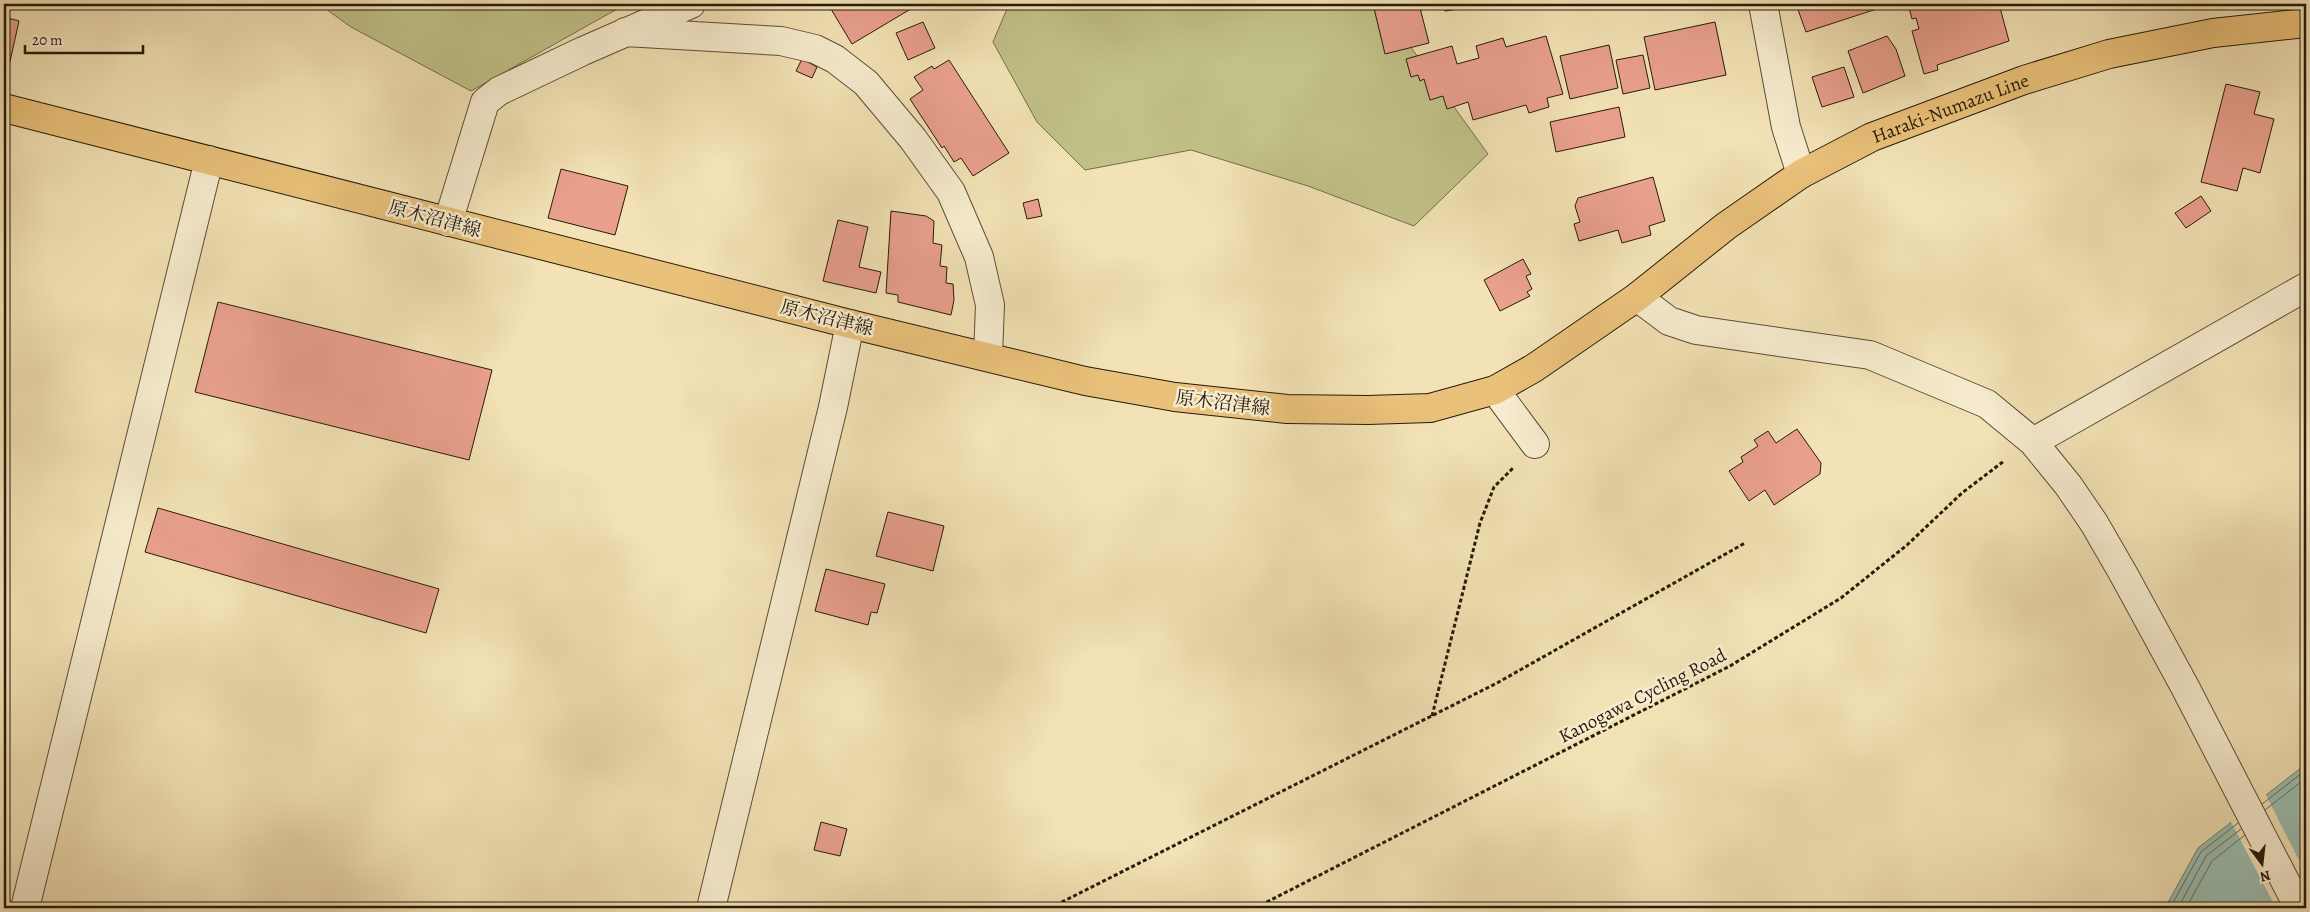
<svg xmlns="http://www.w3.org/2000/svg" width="2310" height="912" viewBox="0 0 2310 912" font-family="Alegreya,'Noto Serif JP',serif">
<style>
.green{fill:#c1c188;stroke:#746e4a}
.water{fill:#9bbdb1;stroke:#6d7c6f}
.pier{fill:#f2e2b5}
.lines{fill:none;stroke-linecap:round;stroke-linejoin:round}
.shore{stroke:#616c5e;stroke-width:1}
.building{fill:#e9a08d;stroke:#271b0b}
.minor-casing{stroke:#5a4d36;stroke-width:30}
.major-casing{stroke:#271b0b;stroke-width:30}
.path{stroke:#271b0b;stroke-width:3;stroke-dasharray:4 2.5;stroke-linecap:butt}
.minor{stroke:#f7eccf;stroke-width:28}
.major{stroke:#e9c17a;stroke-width:28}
.labels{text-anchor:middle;stroke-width:5;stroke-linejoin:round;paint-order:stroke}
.street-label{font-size:19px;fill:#271b0b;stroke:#f7eccf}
</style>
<rect width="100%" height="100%" fill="#f2e2b5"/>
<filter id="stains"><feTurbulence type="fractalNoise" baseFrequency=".004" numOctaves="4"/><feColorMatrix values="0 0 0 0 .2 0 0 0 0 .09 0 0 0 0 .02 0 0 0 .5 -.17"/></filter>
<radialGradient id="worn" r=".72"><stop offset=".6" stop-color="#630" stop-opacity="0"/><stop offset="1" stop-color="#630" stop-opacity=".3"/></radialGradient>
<path class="green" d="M319,4H626L471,91L351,27Z
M1009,4H1405L1397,28L1488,154L1414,226L1308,186L1191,150L1085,170L1037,122L993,42Z"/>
<path class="water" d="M2306,764V908H2165L2198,848Z"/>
<path class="pier" d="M2265,793L2306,874V908H2276L2230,820Z"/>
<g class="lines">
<path class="shore" d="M2262,804L2306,770
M2265,810L2306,778
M2170,908L2201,852L2238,823
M2178,908L2206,856L2241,829
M2186,908L2212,861L2245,835"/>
</g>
<path class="building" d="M828,4H919L852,44Z
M1373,4H1419L1429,43L1385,54Z
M1444,4H1494L1445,11Z
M1796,4H1892L1806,32Z
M1908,4H1999L2009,41L1937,65L1938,70L1924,74L1912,31L1919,29L1916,18L1912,19Z
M4,17L19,21L7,75L4,74Z
M923,22L935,48L908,60L896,33Z
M1715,22L1726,75L1655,90L1644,37Z
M1546,36L1563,94L1547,98L1549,107L1529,113L1526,105L1473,120L1468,102L1447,109L1443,96L1430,100L1424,79L1420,81L1418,75L1411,77L1406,59L1452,46L1457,64L1479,58L1476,46L1503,38L1506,47Z
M1887,36L1896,49L1905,76L1863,93L1848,51Z
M1609,45L1618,88L1570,99L1560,56Z
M1643,55L1650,88L1623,94L1616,60Z
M802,59L817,67L812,78L796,71Z
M949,60L1009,153L973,176L961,158L954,162L944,146L942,148L910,99L923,90L914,77L932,66L934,69Z
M1844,67L1854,97L1822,107L1812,77Z
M2226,84L2260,92L2254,114L2274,119L2260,173L2243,168L2237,191L2201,182Z
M1619,107L1625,137L1556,152L1550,122Z
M561,169L628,186L615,235L548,218Z
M1653,177L1665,221L1649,226L1651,235L1622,243L1618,230L1579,241L1574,224L1580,222L1575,206L1578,198Z
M2201,196L2211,211L2186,228L2175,213Z
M1038,199L1042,216L1027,219L1023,203Z
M891,211L926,216L934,221L933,243L942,245L940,266L947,267L946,283L953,284L954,300L951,315L898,302V295L886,293Z
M838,220L868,227L859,267L881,272L876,293L823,281Z
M1523,259L1531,274L1526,276L1532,289L1527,292L1530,296L1500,311L1484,280Z
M218,302L492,370L469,460L195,392Z
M1797,429L1821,463L1820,474L1774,505L1765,490L1749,501L1729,471L1743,462L1741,457L1758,446L1754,440L1768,431L1776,443Z
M158,508L439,589L426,633L145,552Z
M888,512L944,526L933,571L876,556Z
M826,569L885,584L877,613L871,612L868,625L815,611Z
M821,822L847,829L840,856L814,850Z"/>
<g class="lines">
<g class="minor-casing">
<path id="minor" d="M1763,4L1786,127L1801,174
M625,32L781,41L815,49L835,59L866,83L913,139L951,192L979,257L990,305L988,355
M448,222L485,102L499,91L583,51L691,4
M1637,297L1669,321L1696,330L1870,355L1987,404L2033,442L2068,485L2094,523L2124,575L2185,687L2299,908
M1495,390L1535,444
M2033,442L2306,287
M25,908L209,160
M711,908L833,407L850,324"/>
</g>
<g class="major-casing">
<g id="major">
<path id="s1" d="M4,108L850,324L1085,381L1175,397L1287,409L1368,410L1430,408L1495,390L1534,368L1637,297L1726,226L1801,174L1872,137L2024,80L2109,54L2213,33L2306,23"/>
</g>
</g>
<path class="path" d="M1432,716L1480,523L1494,487L1513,468
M1050,908L1497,683L1745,543
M1255,908L1730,666L1841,598L1907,545L1962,493L2004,461"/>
<use href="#minor" class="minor"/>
<use href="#major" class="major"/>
</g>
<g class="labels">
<g class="street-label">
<text dy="7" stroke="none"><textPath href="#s1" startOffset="2068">Haraki-Numazu Line</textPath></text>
<text transform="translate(435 218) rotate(15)" y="7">原木沼津線</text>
<text transform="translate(827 317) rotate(14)" y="7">原木沼津線</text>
<text transform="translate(1223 402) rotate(7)" y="7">原木沼津線</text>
<text transform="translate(1642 695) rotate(-27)" y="7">Kanogawa Cycling Road</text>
</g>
</g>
<rect width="2310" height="912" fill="none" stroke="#f2e2b5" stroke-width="20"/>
<rect x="5" y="5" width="2300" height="902" fill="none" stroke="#271b0b" stroke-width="2.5"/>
<rect x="10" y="10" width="2290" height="892" fill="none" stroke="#271b0b"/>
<g transform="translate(2262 864) rotate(165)" stroke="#f7eccf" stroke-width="4" paint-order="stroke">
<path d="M0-4L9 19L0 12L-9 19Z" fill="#271b0b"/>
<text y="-8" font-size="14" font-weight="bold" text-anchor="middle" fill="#271b0b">N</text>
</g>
<path d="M25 45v8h118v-8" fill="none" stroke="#271b0b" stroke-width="2.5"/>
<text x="32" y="45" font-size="15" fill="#271b0b" stroke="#f7eccf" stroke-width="4" paint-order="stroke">20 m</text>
<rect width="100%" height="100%" filter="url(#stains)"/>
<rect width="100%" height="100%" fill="url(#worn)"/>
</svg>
